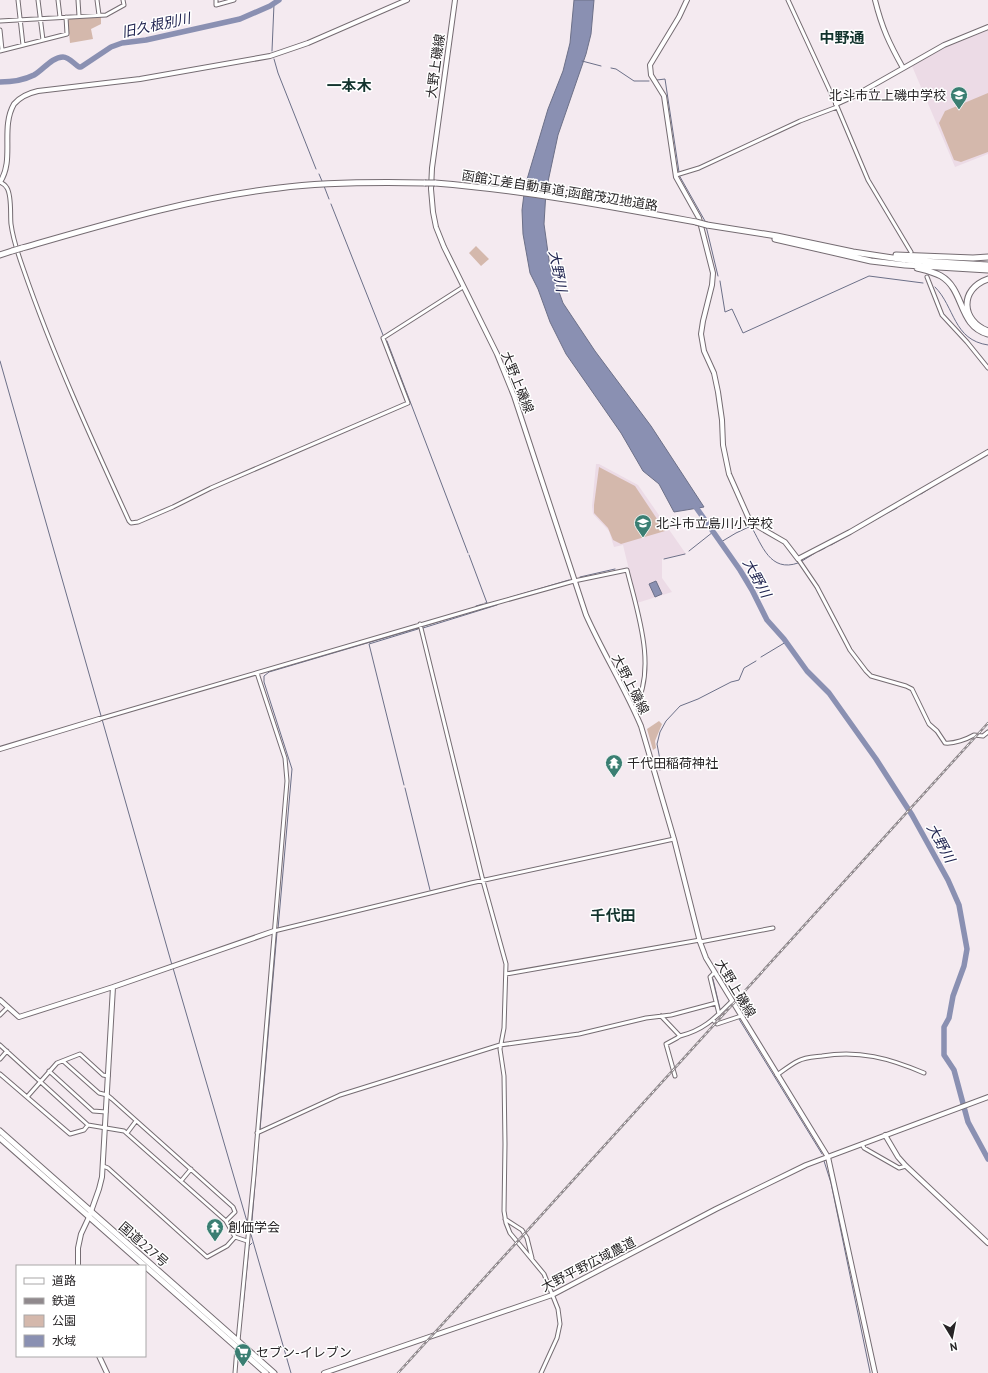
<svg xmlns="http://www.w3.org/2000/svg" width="988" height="1373" viewBox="0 0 988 1373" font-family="'PT Sans','Noto Sans JP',sans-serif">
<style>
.built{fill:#ecdbe6}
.green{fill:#d4b8ac}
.water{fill:#8a90b2;stroke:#6c7088}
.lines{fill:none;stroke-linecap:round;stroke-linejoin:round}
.stream{stroke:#6c7088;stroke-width:1}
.river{stroke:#8a90b2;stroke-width:5.5}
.street-casing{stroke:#756c72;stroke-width:5}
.secondary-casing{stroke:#756c72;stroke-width:6}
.highway-casing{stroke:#756c72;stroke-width:7}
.street{stroke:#fff;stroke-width:3}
.secondary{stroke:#fff;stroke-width:4}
.highway{stroke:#fff;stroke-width:5}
.rail-casing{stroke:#90898d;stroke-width:2.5}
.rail{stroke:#fff;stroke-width:1;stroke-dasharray:3;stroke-linecap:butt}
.highway-bridge-casing{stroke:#756c72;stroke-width:7;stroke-linecap:butt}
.highway-bridge{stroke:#fff;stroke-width:5}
.labels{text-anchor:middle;stroke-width:3;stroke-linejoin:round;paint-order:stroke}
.street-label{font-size:13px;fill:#272426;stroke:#fff}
.poi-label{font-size:13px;fill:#272426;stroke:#fff;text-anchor:start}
.water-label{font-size:14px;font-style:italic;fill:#212551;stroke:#fff}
.quarter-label{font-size:15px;font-weight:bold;fill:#13342e;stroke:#fff}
</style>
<rect width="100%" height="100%" fill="#f4eaf0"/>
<path class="built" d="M988,30V154L955,167L912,66L952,44Z
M596,464H599L638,485L686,554L662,559V578L672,592L637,603L623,545L614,547L609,531L593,514L592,506Z"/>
<path class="green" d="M101,17V24L91,29L93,39L70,43L68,21L69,18Z
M988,93V152L961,162L954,160L939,123L945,111Z
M476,246L489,259L481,266L469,253Z
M599,467L635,486L665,531L621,544L613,540L608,528L594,513V505Z
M659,721L662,724L655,741L656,748L653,750L647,729Z"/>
<path class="water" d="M574,0H594L591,34L586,54L558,135L546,191L544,224L550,267L563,303L595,351L651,426L704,507L674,512L659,484L643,471L621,433L566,354L550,322L538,289L530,273L523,234L522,210L525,186L548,109L563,71L570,43Z
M656,581L662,594L655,597L649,584Z"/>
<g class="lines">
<path class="stream" d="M272,51L274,4
M274,59L278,73L316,169
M582,61L601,66
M611,68L616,69L634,81H649
M657,80L665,79L679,172
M319,174L322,181
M679,175L705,221
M324,186L329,199
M331,204L383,335
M706,226L718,276
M720,281L725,312L732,309L743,333L869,276L923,283
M935,287C955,307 953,340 988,345
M387,341L468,553
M0,361L172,965
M938,483L949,477
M921,494L932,487
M903,504L915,497
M887,513L897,508
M866,525L882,516
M721,542L736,533L751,526C762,545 770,573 798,563
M831,545L845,537
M689,551L713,532
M819,551L825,548
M469,555L487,603H485
M664,559L685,554
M802,561L815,553
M580,577L615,569
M498,601L569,580
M476,606L483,604
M424,626L474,611
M423,628L497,605
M761,657L786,642
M660,770L661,765L657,744L660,732L666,721L680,706L698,699L731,682L739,680L744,668L756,661
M404,785L369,644L418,629
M405,788L430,890
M278,929L292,769L264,682V676L269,672L418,628
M173,968L248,1225
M713,979L720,1009
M739,1019L822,1154
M260,1130L277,932
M824,1161L831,1183L870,1372V1373
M252,1221L259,1134
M250,1231L291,1373
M243,1307L249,1246L252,1243"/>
<path class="river" d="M0,82C11,82 24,80 34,75C43,70 52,57 63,57C69,57 74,64 79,67H81L111,47L122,43L146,40L240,19L270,6L279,0
M693,503L740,570L752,590L767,620L784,639L807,671L829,693L876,759L912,815L948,880L959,905L967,949L964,966L953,996L949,1018L944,1027V1055L954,1070L968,1122L988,1159"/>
<g class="street-casing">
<path id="street" d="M18,0L23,45
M38,0L43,40
M58,0L60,17
M78,0L79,16
M97,0L99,15
M216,0V5L234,0
M788,0L836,104L868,180L911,252
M0,21L106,15L124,5L123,0
M0,30L2,50
M0,51L67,34L66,17
M676,175L699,168L800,121L837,107
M0,182C2,183 6,186 7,188C12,196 10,215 11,224C13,239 18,254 23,268C53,355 91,438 129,521L131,523L138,522L173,507L211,488L408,403L383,338L463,287
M927,277L942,315L967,342L988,368
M798,559L817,587L850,650L866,671L871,676L906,686L912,689L929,724L937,731L945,743C954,744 967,739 974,735L983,736L988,732
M420,624L483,881L506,964L504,1028L500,1049L504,1076L505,1144L504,1211L506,1223L510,1233L544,1274L558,1309L560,1324L557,1338L541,1373
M99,719L485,606L574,581L627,570C637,611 658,669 634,709
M274,931L471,883L674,839
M700,942L773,928
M714,973L710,977L719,1014
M506,974L700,940
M0,1015L8,1007
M661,1016L680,1036C704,1030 715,1018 732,1001
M713,1020L717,1024L741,1016
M0,1045L88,1125L124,1131L226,1221L235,1237
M0,1059L7,1051
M63,1061L99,1093L107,1095L112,1099L233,1207L235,1212L226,1221
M49,1071L93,1111L106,1112
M0,1074L70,1134L84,1130L88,1125
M777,1075C784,1070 790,1065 798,1061C805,1057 813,1057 822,1056C859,1050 889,1058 924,1073
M675,1076L666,1044L677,1038L680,1036
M27,1097L57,1063L80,1054L103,1075L108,1076
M127,1133L136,1121
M257,1133L340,1095L500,1045L579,1034L646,1018L671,1015L716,1003
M862,1144L864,1148L899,1168L906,1166
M103,1166L108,1168L207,1257L227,1246L235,1237L247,1241
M181,1181L191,1169
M505,1219L522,1230L527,1238L532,1258
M238,1341L254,1175L287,781L285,758L257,673
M235,1373L237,1347"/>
</g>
<g class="secondary-casing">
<path id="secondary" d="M455,0L432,168L431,189L433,212L436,227L444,247L497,354L514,396L586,615C603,653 625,688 641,726L674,839L700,942L706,958L828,1157L875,1373
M687,0L679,17L650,65L651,75L664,96L676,177L699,218L713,273L712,285L703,321L701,334L704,351L714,373L718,392L722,420L723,445L729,474L749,519L759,527L785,542L798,559L850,532L988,452
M875,0C882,28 889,43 903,68
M836,104L856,95L944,45L988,27
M0,182C15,160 0,128 14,104C20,97 29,93 38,91L140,79L270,56L308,43L407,0
M0,749L99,719
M0,1000L19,1017L113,987
M885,1135L898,1157L906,1166L988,1243
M78,1266V1248L81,1234L89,1217L99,1189L102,1177L113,987L274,931
M99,1356L107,1373
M324,1373L552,1295L716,1209L806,1165L988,1097"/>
</g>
<g class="highway-casing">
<path id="highway" d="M435,183C523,190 609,206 696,222
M707,225L777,236L853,252L906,260L988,265
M775,239L871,261L905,265L988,270
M22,248C106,224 191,198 279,188C327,182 376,182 425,183
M0,255L12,251
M896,255L973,258L988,257
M917,268C925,270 934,272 941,276C965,290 958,326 988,334
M988,279C959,289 961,321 988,331
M0,1131L274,1373
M0,1138L266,1373"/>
</g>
<use href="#street" class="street"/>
<use href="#secondary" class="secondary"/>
<use href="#highway" class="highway"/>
<g class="rail-casing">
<path id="rail" d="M398,1373L988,723"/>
</g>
<use href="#rail" class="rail"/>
<g class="highway-bridge-casing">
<path id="highway-bridge" d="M425,183H435
M696,222L707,225
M12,251L22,248"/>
</g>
<use href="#highway-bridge" class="highway-bridge"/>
</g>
<defs>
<g id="school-pin" transform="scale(0.9)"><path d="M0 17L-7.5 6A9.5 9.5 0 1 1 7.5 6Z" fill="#3a7e72" stroke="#fff"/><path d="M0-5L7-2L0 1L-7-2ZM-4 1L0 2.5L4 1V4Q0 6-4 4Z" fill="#fff"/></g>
<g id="temple-pin" transform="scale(0.9)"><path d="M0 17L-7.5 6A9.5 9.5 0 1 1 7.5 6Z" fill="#3a7e72" stroke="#fff"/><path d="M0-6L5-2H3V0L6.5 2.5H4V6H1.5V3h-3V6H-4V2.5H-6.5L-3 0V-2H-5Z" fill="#fff"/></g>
<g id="supermarket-pin" transform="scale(0.9)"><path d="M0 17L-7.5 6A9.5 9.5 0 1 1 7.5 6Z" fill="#3a7e72" stroke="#fff"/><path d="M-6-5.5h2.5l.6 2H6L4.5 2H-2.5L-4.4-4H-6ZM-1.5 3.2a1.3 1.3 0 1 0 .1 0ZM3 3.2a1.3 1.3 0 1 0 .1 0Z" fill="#fff"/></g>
</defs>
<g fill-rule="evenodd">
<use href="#school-pin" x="959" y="95"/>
<use href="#school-pin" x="643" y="523"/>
<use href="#temple-pin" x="614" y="763"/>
<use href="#temple-pin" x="215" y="1227"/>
<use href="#supermarket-pin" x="243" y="1352"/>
</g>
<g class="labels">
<g class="street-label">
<text transform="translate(435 66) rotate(-82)" y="5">大野上磯線</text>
<text transform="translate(560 190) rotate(9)" y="5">函館江差自動車道;函館茂辺地道路</text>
<text transform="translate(518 382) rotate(68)" y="5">大野上磯線</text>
<text transform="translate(631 684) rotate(63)" y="5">大野上磯線</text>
<text transform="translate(736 988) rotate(59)" y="5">大野上磯線</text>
<text transform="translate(144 1244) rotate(41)" y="5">国道227号</text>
<text transform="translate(588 1264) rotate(-27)" y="5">大野平野広域農道</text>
</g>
<g class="poi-label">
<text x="946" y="100" text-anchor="end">北斗市立上磯中学校</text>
<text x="656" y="528">北斗市立島川小学校</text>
<text x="627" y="768">千代田稲荷神社</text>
<text x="228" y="1232">創価学会</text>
<text x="256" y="1357">セブン-イレブン</text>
</g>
<g class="water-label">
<text transform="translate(156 25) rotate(-12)" y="5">旧久根別川</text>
<text transform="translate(558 271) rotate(79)" y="5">大野川</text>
<text transform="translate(757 578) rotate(61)" y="5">大野川</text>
<text transform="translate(941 843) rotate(61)" y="5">大野川</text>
</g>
<g class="quarter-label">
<text x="842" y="43">中野通</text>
<text x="349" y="91">一本木</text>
<text x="613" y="921">千代田</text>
</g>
</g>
<rect x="16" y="1265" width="130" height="92" fill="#ffffff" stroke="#a9a7a8"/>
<rect x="24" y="1278" width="20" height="6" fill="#ffffff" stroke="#a9a7a8"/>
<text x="52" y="1285" font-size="12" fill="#272426">道路</text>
<rect x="24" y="1298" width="20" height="6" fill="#90898d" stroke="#a9a7a8"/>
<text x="52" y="1305" font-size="12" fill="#272426">鉄道</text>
<rect x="24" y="1315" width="20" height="12" fill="#d4b8ac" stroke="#a9a7a8"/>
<text x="52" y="1325" font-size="12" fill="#272426">公園</text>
<rect x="24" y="1335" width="20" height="12" fill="#8a90b2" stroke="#a9a7a8"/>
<text x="52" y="1345" font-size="12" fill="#272426">水域</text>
<g transform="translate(952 1337) rotate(170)" stroke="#ffffff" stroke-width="3" paint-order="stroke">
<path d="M0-3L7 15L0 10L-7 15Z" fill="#272426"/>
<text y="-6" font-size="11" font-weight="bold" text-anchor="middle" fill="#272426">N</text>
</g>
</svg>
